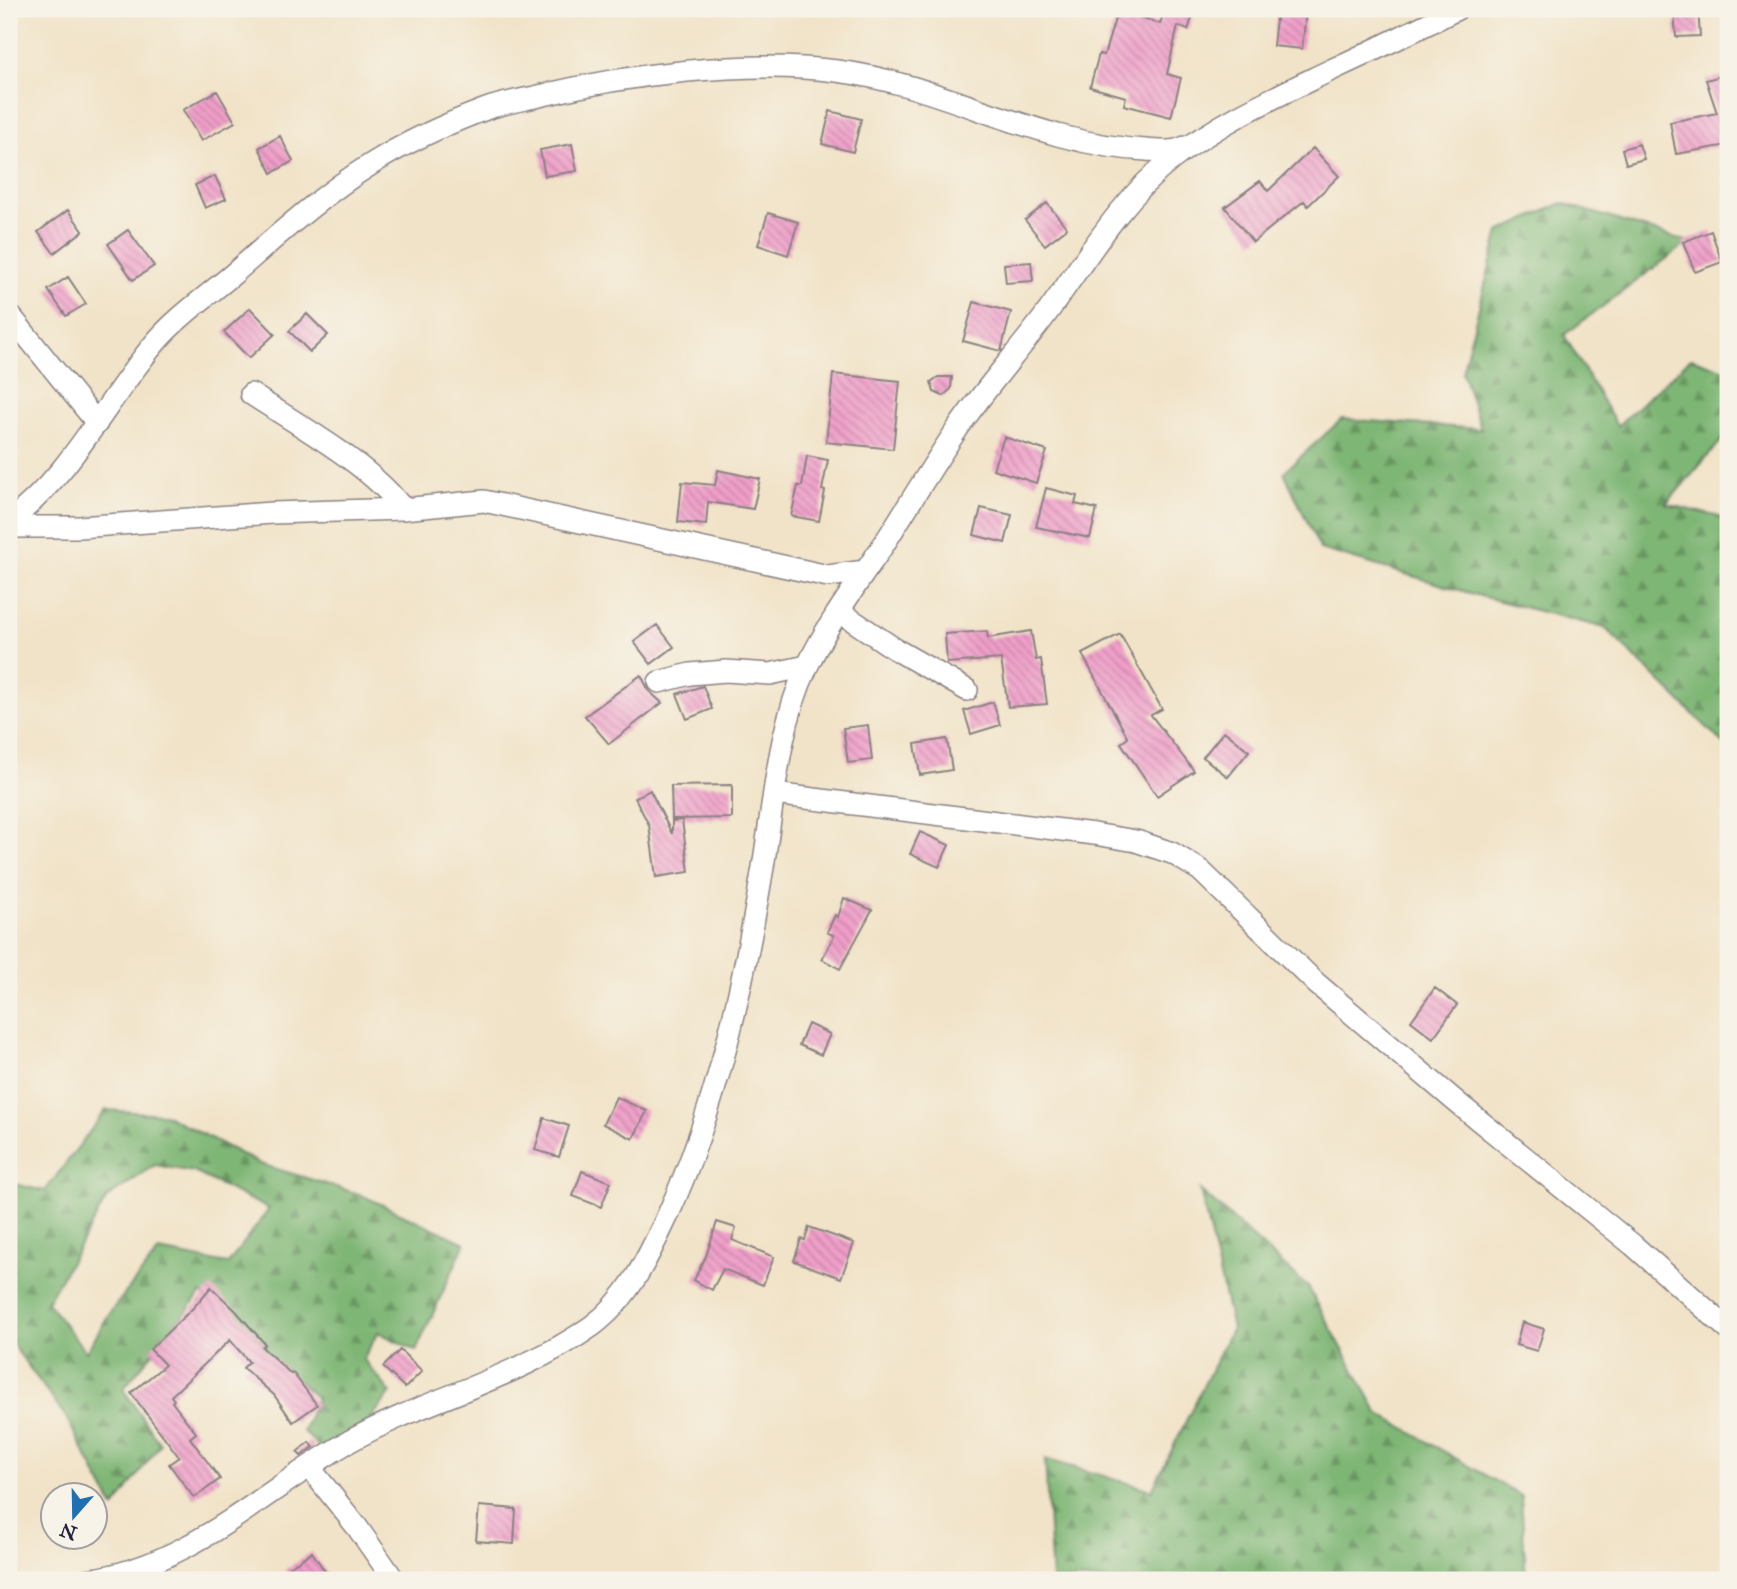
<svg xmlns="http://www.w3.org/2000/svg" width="1737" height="1589" viewBox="0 0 1737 1589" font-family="'IM FELL Great Primer',serif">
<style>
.forest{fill:url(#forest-firs);stroke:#506c58;stroke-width:2;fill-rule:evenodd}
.building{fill:url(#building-back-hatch)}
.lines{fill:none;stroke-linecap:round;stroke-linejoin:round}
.minor-casing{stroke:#8a8282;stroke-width:24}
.minor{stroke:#fff;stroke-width:21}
</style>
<defs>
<pattern id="forest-firs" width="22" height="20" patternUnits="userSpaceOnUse" patternTransform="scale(1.75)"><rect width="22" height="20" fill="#7eb674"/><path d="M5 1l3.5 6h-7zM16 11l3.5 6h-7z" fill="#679460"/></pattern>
<pattern id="building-back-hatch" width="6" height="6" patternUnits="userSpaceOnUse" patternTransform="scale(1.75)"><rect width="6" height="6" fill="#f09fc9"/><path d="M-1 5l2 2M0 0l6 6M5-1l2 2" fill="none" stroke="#c281a4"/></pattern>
</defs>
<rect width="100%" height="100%" fill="#f7f3e8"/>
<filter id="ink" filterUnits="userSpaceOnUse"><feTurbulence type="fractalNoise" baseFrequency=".0143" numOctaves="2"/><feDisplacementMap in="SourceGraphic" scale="14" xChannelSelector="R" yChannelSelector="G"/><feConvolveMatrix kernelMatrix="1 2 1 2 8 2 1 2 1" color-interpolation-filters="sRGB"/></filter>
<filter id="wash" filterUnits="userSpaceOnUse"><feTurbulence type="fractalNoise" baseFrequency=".00686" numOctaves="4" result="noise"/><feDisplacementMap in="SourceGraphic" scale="28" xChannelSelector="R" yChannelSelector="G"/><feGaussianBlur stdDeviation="1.57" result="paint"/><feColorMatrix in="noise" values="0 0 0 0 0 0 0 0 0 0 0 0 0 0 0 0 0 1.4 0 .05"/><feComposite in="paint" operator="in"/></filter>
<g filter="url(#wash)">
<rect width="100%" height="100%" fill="#f1e3c8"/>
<path class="forest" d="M1562,203L1689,242L1564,335L1617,426L1691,358L1728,371V433L1666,504L1728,519V748L1605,628L1480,596L1320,549L1284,472L1342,419L1481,429L1462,372L1499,232Z
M106,1110L164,1114L260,1164L359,1194L465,1243L416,1351L378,1332L363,1359L391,1393L335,1463L303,1431L317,1398L201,1293L123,1389L160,1444L114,1508L66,1417L9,1340V1183L45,1191ZM155,1165L194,1172L269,1209L228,1264L159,1251L111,1311L86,1352L47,1302L107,1198Z
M1200,1190L1308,1287L1378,1413L1521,1496L1526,1580H1052L1045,1459L1152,1490L1232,1328Z"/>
<g id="blocks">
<path class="building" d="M1118,9L1160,24L1165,9H1195L1188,30L1178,26L1167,74L1181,78L1171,117L1124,105L1126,97L1090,87L1099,54L1104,55Z
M1277,9L1306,12L1302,49L1273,46Z
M1674,9H1698L1700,36L1676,37Z
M1728,74V145L1676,154L1670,122L1717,113L1706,80Z
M217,91L235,122L201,141L183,110Z
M830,111L861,119L853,152L822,144Z
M280,136L293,161L272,173L259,148Z
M572,144L577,171L545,176L540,150Z
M1639,144L1644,159L1626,164L1622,149Z
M1313,148L1339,176L1308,206L1304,201L1253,242L1225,207L1260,181L1268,191Z
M215,176L226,199L205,208L195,185Z
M1047,203L1067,228L1045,245L1025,220Z
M68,210L83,231L54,253L38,232Z
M768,213L798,222L788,255L758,245Z
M128,230L154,266L133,280L108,244Z
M1711,231L1722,262L1695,272L1683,242Z
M1031,262L1033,281L1006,283L1004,264Z
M68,277L86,304L66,316L48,290Z
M974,302L1011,312L1001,351L963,341Z
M250,308L275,334L249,358L224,332Z
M307,314L328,335L310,352L289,331Z
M833,374L900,381L893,449L826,442Z
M938,377H952L951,389L943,396L934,392L931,382Z
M1004,437L1047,451L1036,483L993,469Z
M807,456L828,460L822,490L825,491L819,521L791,516L798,486H802Z
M718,470L760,479L753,509L708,502L706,525L678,522L682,482L715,485Z
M1046,488L1077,496L1075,504L1097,509L1090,538L1036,527Z
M981,508L1012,515L1005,543L974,535Z
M657,625L674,647L651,664L634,642Z
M987,631L988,638L1031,631L1036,660L1041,659L1047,704L1008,707L1001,659L947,663L945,634Z
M1120,634L1162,709L1151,715L1194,771L1157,796L1121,743L1128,738L1082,654Z
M641,675L649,691L662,703L609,744L585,716Z
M703,686L712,709L687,719L677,694Z
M993,702L1000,725L971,734L964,711Z
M868,725L872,760L848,763L843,728Z
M1224,731L1249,751L1228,777L1203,757Z
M947,739L952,770L920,775L915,744Z
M732,785V818L672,819L671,786Z
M650,790L672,834V821L682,820L689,872L656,877L649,825L635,798Z
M920,832L949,845L939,867L910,854Z
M844,898L872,910L840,969L822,959L834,936L827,932L835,915L838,917Z
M1435,988L1457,1005L1433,1038L1411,1021Z
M808,1024L830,1034L821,1055L799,1045Z
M616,1097L647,1111L633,1139L603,1124Z
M544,1118L569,1126L559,1157L535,1150Z
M582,1171L611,1182L601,1207L573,1196Z
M717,1222L736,1228L732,1240L774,1257L763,1285L723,1269L712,1290L694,1280L706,1256Z
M809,1227L854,1243L841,1278L794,1261L801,1239L805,1240Z
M211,1287L236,1311L265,1344L262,1347L291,1374L293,1373L317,1405L293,1422L274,1395L243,1368L249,1362L230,1340L171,1396L174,1400L172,1402L196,1433L190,1438L220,1479L194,1498L169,1464L179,1457L131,1393L165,1365L150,1349L193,1308Z
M1522,1322L1544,1329L1537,1351L1516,1345Z
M400,1350L422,1371L405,1388L383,1367Z
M309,1442L314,1447L301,1456L297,1452Z
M479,1506L516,1509L514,1544L476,1541Z
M312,1552L331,1580H292L285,1570Z"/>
</g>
</g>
<g filter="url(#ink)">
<use href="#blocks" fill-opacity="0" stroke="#8a8282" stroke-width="2"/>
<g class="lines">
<g class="minor-casing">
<path id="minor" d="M9,314L97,423
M251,394C298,425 370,464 403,509
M9,521C71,475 106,401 155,343C175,319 207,296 232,275C276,237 320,196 370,165C406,142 446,124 486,109C503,103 522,100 539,96C629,74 745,60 837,71C943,84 1037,145 1146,150C1160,151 1173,153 1185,147
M9,527H79L272,513L403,509L484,501L828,576L865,571
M840,612L895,649L967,690
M659,682L690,674L726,671L770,674L807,666
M774,794L1094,834L1136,841L1172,853L1200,870L1317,984L1460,1105L1633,1245L1728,1329
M310,1468L357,1527L394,1580
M86,1580C190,1567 262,1491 350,1441C428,1398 519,1378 592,1326C629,1299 648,1257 667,1217C717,1107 742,991 762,873C774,804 777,731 807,667C826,626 859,581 884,544C908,506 931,468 956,431C981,394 1011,360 1038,325C1081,269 1115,205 1171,160C1218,123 1273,98 1327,72C1370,52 1414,31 1457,9"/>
</g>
<use href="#minor" class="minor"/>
</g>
</g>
<rect width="1737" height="1589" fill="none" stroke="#f7f3e8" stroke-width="35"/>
<g transform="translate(74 1516) rotate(200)"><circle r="33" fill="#f7f3e8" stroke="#a29fa3" stroke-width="2"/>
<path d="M0-5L12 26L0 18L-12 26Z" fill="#1f6fb2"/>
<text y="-10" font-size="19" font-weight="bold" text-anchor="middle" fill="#22223b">N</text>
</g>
</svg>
